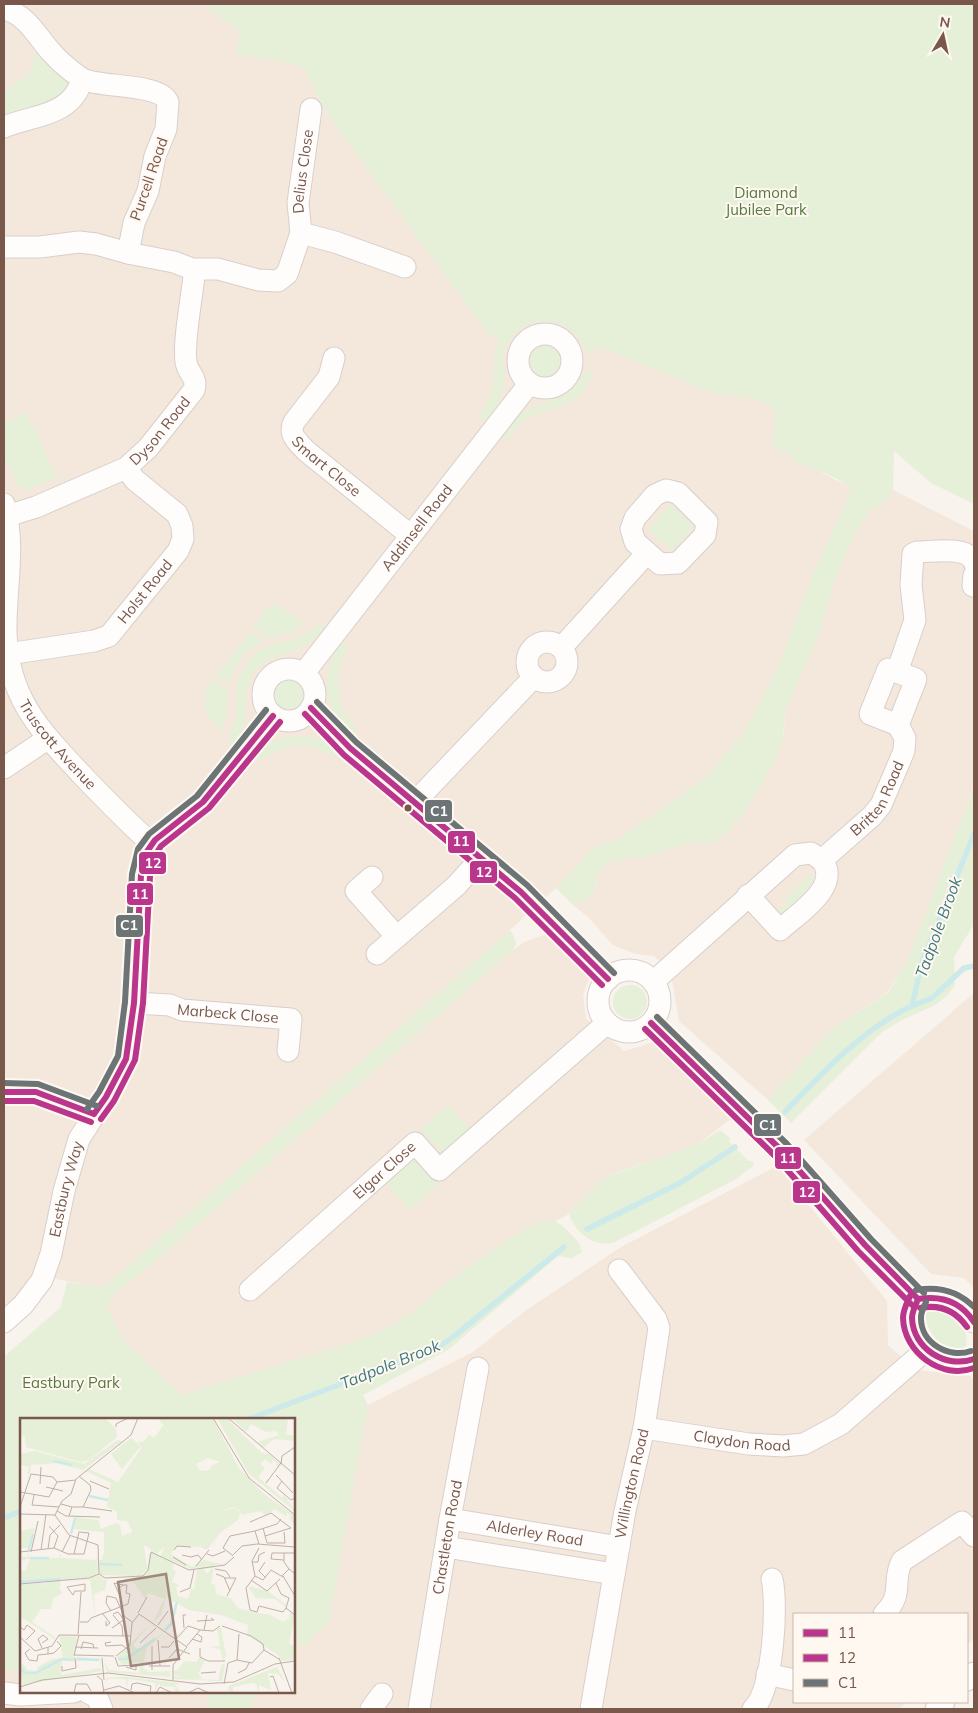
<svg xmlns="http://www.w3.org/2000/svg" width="978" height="1713" viewBox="0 0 978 1713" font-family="Mulish,sans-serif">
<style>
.residential{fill:#f4e8dd}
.green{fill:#e6efd8}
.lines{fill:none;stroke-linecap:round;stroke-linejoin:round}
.stream{stroke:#cdeaea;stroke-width:5.5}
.minor-casing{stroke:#d8cfca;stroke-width:23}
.minor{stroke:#fefdfc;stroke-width:21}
.bus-1-casing{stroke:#fff8f0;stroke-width:10}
.bus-2-casing{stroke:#fff8f0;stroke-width:10}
.bus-3-casing{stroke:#fff8f0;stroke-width:10}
.bus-1{stroke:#b9368c;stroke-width:6}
.bus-2{stroke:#b9368c;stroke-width:6}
.bus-3{stroke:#6c7476;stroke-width:6}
.bus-dot{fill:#79574b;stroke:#fff8f0;stroke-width:2}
.labels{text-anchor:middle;stroke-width:4;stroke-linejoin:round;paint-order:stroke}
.street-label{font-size:15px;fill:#79574b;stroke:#fff8f0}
.park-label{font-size:15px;fill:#557a3f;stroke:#fff8f0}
.water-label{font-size:16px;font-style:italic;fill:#3d797e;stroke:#fff8f0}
.inset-river{fill:none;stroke:#cdeaea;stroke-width:2.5}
.inset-road{fill:none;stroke:#c1b0a7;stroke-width:1}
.view{fill:#a1887e;fill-opacity:0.15;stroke:#a1887e;stroke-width:2.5}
.inset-edge{fill:none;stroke:#79574b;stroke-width:2.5}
.line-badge{stroke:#fff8f0;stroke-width:2}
.badge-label{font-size:14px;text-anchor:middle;font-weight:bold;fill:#fff}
</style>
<rect width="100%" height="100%" fill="#f8f3ed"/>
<path class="residential" d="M4,4H202L240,32L236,53L294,64L306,71L324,110L489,335L545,308L592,347L608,349L709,392L760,400L775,410L773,446L790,455L796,464L817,470L848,486L851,491L814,572L776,672L743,734L706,778L616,840L594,848L556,888L510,930L103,1289L34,1274L26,1288L4,1310Z
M893,490L974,531V788L906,963L887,993L833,1028L768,1100L679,1021L670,968L653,956L636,954L613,945L588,917L572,904L585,901L596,887V878L606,862L646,856L685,844L713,843L742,816L774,763L783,736L786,708L819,635L835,578L857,530L870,511L889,499Z
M547,934L591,972L583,996L586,1018L624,1051L664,1039L737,1114L697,1145L613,1174L594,1187L569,1214L555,1221L544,1219L509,1239L443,1285L410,1314L372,1336L181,1396L124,1341L107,1307L113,1295L155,1262L513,950L524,942Z
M974,993V1288L964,1278L931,1274L804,1140Z
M777,1166L887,1301L888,1345L916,1370L971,1376L974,1380V1638L967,1645V1614H794V1702H907L899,1709H250L255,1692H294V1641L307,1645L314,1636L328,1625L368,1405L473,1352L525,1311L621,1247Z
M4,1670H21V1692H210L206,1709H4Z"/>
<path class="green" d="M202,4H974V504L931,483L894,451L893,490L889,499L870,511L857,530L835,578L819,635L786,708L781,747L774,763L742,816L723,837L713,843L685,844L646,856L606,862L596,878L595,892L585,901L572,904L556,888L594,847L616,840L706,778L743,734L776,672L814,572L851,491C843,477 811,468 796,464L790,455L773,446L775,410L760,400L709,392L608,349L593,348V356C583,348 579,335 568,328C544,313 514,324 504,350C501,358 505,365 505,373C505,391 496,409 486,423L479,416L492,393L494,359L499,340L489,335L324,110L306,71L294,64L236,53L240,32Z
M35,53L54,72L63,74L70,83L65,96L58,95L36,106L4,116V93L30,72Z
M530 361a15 15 0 1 1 30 0a15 15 0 1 1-30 0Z
M589,371H593C576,417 557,400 525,421C518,426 512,434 506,441L498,434L525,411L571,391L582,376Z
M26,412L57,477L27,490L18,486L4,455V423Z
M670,504L695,525L672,550L649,530Z
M273,605L282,608L304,624L292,632L268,639L253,627L266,608Z
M320,624L327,627L304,647L268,660L252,674L247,691L245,724L233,749L228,744L235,718L237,681L248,660L263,648L297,638Z
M250,632L263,641C246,651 233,665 229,685L216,676Z
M341,639L348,645L340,666L339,695L343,711L356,728V732L351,738C322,706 320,677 341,639Z
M213,679L228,691L226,717L221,730C203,715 197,698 213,679Z
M274 695a15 15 0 1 1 30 0a15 15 0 1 1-30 0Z
M295,735C311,736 327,738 338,750L337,755C328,758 321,749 312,747C292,742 277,752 260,760H257L251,756L271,742Z
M974,788V924L954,957L955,985L947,996L935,1005L900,1021L882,1032L791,1123L768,1100L833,1028L888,993L906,963Z
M813,873L815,878L810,889L787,910L783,912H774L773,907L780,909L788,902L785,898Z
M510,930C515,938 518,942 513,950L155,1262L113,1295L107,1307L124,1341L182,1395L372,1336L410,1314L443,1285L509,1239L544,1219L555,1221L565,1228L579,1243L582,1252L572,1258L558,1256L449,1349L363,1395L368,1405L328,1625L314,1636L307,1645L294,1641V1419H21V1670H4V1357L61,1307L67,1282L103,1288Z
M613 1002a17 17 0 1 1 34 0a17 17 0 1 1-34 0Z
M448,1105L470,1129L443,1152L420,1130Z
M720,1130L730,1138L729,1141L747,1160L753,1162V1166L736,1179L613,1243C593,1247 575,1232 569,1214L594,1187L606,1177L697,1145Z
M410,1160L418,1162L438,1185L410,1210L384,1181Z
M932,1308C950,1310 973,1328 965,1348C945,1358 924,1329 925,1311Z
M210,1692H255L250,1709H206Z"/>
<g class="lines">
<path class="stream" d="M912,1006L932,998L964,968L974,966
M785,1112C820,1075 866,1026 912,1006L922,962L974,834
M587,1229L680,1183L735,1147
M249,1419L438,1347L453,1337L564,1247
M4,1518L21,1511"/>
<g class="minor-casing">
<g id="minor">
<path d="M4,9C29,16 36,36 52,53C61,63 71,71 82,79C73,116 33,115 4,127"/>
<path d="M82,79C101,88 160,83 168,102L166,129L155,156L148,191L134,223L128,253L174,262L192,269H218L258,280L278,281L287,274L301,233L335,242L405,267"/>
<path id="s1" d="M301,233L298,203L311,109"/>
<path d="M4,247H40L79,242L96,244L128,253"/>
<circle cx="545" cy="361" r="27"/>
<path id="s2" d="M334,358L329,377L294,422C288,434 297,441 305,450L410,535"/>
<path d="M666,490L678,493L707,522L705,535L678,563L660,564L635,542L631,529L635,518L655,495Z"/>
<path id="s3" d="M4,504C16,547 5,590 6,633C8,698 40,730 81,774C104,798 127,822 152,844"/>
<path id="s4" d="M4,517L36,507L126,468L148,448L194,390C198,377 188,374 186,362C183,343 192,296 194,276L192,269"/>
<path d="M973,586L974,575"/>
<circle cx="547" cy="662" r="20"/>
<path d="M562,647L647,553"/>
<path id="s5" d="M8,654L94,641L109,636L178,551L183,539L182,526L177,514L135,480L126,468"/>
<circle cx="289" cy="695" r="26"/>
<path d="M888,669L916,679L898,725L870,714Z"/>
<path d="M897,672L915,620L911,585L913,554L917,552C932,552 967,545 974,562"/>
<path id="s6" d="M304,673L529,384"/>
<path d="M311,708L350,748L521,892L608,979"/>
<path d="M4,768L47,739"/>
<path d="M414,803L534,677"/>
<path d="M372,877L356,891L397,937"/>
<path d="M748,895L780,930C797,914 842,887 822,860"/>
<path d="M377,954L456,886L481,858"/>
<circle cx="629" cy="1001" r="31"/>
<path id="s7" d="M653,982L795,855L811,853L822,860L872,816L881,805L904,751L905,738L898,725"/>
<path id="s8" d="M134,1003L170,1005L182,1010L291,1019L288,1051"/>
<path d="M651,1023L781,1150L865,1245L918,1299"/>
<path d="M4,1092H36L94,1114"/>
<path id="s9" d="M250,1290L415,1143L439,1170L607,1023"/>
<path d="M918,1299C916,1304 912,1312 912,1318C913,1347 948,1374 974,1359"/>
<path d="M918,1299C940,1293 963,1302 974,1322"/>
<path id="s10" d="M4,1322L23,1305L42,1280L51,1254L64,1191L79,1139L106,1097L126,1059L134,1003L141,875L146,853L155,840L203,802L273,716"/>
<path id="s11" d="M644,1428L749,1444L783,1446L804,1444L841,1424L927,1349"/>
<path id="s12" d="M450,1519L619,1547"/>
<path d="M446,1547L614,1574"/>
<path d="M884,1614C905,1593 891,1582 902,1561L962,1522L974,1536"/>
<path d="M767,1674L794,1680"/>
<path d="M967,1680L974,1673"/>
<path d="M87,1692L97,1697L102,1709"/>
<path d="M4,1693L21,1695L74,1692"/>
<path d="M371,1709L382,1694"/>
<path id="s13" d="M419,1709L450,1519L478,1368"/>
<path id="s14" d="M591,1709L625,1511L644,1428L659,1328L656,1319L619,1270"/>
<path d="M753,1709C773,1692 778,1605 772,1579"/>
<path d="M936,1709L944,1702"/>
</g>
</g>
<use href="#minor" class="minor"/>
<g class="bus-1-casing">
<path id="bus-1" d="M311,708L350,748L521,892L608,979
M651,1023L781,1150L865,1245L918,1299
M4,1092H36L94,1114
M94,1114L106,1097L126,1059L134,1003L141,875L146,853L155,840L203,802L273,716
M918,1299C916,1305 912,1311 912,1318C913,1349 946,1369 974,1359
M918,1299C942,1295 961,1302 974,1322"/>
</g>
<g class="bus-2-casing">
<path id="bus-2" d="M305,714L344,755L515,898L602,985
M645,1029L775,1156L858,1251L912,1305
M4,1101H34L91,1122
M101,1119L114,1101L135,1060L143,1003L150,876L154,857L161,846L209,808L280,722
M910,1296C907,1303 903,1310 903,1318C904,1353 942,1380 974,1368
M920,1308C940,1304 955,1310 967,1327"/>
</g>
<g class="bus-3-casing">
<path id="bus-3" d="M317,702L356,742L527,885L614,973
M657,1017L787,1144L871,1239L924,1293
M4,1083L38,1084L97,1106
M87,1109L99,1092L118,1056L125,1002L132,874L138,849L149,834L197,796L266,710
M916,1290C938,1286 958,1291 974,1307
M926,1302C924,1307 921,1312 921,1317C920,1343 949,1359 971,1351"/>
</g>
<use href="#bus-1" class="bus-1"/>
<use href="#bus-2" class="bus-2"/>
<use href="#bus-3" class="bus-3"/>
</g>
<circle class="bus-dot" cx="408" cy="808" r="4.5"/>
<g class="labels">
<g class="street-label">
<text dy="5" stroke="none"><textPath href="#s1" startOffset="62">Delius Close</textPath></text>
<text transform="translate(149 179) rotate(-71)" y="5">Purcell Road</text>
<text dy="5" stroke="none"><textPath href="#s4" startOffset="182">Dyson Road</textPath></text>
<text dy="5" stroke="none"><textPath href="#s2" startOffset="136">Smart Close</textPath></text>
<text dy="5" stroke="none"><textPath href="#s6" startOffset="184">Addinsell Road</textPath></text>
<text dy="5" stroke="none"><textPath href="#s5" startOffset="160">Holst Road</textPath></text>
<text dy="5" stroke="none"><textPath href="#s3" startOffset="256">Truscott Avenue</textPath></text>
<text dy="5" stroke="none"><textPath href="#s7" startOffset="304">Britten Road</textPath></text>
<text dy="5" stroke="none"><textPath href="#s8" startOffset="95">Marbeck Close</textPath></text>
<text dy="5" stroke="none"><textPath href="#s9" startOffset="180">Elgar Close</textPath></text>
<text dy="5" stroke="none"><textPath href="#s10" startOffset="151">Eastbury Way</textPath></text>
<text dy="5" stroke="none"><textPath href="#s11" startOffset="99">Claydon Road</textPath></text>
<text dy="5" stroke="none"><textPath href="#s14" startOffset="229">Willington Road</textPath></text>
<text dy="5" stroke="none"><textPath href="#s12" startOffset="86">Alderley Road</textPath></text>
<text dy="5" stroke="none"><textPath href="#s13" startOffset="174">Chastleton Road</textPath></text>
</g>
<g class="park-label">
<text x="766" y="198">Diamond<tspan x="766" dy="17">Jubilee Park</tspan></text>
<text x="71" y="1388">Eastbury Park</text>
</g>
<g class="water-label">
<text transform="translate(938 927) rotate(-70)" y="6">Tadpole Brook</text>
<text transform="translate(390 1364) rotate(-22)" y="6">Tadpole Brook</text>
</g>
</g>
<g transform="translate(20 1418)">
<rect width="275" height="275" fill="#f8f3ed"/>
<path d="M0,0H85L96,11L97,19L69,42L61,44L6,29L5,19L0,16ZM138,0H192L219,50L244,76L275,98V108L269,100L271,98L266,94L267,99L255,91L245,97L240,93L222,97L218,91L213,89L200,93L215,90L220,95L219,101L200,115L187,132L181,129L156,128L151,136L172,149L184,142L202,146L211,140L204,146L171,151L141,138L144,129L137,136L124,127L127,151L121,158L80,157L78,142H82L84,134V114L53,111L54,99L78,102L81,111L96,105L100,107L102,118L113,114L107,103L97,102V94L87,89L88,83L67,79L88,82L91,65L66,53L69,51L98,64L122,29L118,24H123L129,17L134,20L143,8L157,26ZM188,40L200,44L191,48L190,52L180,53L176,46ZM197,0H206L242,35L249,36L271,56L262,48H256L257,45L253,42L251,46L245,41L240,46L245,50L238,59L262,80L264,77L275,93L229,56ZM212,0H268L266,17H275V23L254,21L243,30L238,24L259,17L256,13L246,14L231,6L226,14ZM111,20L121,28L102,51L91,36ZM98,22L102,23L63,52L36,45L11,47L10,56H7L9,49L1,47L0,52V36L15,33L64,46ZM15,110L9,130H0V113ZM41,134L40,140L75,142L77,139L78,155L72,159L0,166V153H5L10,141H5L4,144L0,138L7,139L8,135L10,141L39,140ZM132,134L154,146L152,151L156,153L152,164L159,167L156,170L158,178L168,181L171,171H174L177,152L182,149L187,156L193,149L185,151V148H194L191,166L195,167L196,176L210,180L219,191L250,197L263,204L269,201L270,194L275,197L269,226L275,228V242L261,243L258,237L227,217L228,207L201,197L169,192L146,179L141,198L133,204L144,181L128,175L125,181L114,165L104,160L73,162H87L85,172L74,176L75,197L70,162L40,163L41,168L21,166L34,163L69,161L78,157L84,161L122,159L128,153L129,137ZM20,165L39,168L42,175L33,181L31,191H21L12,204L35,219L36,222L4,201L0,202V167ZM228,168L248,173L266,187V189L255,181L236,180ZM130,206L113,227L118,231L144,215L127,230L123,250L129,254L150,253V259L87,254L84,243L89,252L119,255L121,244L102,247L97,239ZM201,209L206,238L203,243L200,231L188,229L200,228L197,211ZM39,218L57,219L54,243H42L41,257L81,250L79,241L57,243V250L56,240L57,239L80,241L81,248V253L3,267L0,243L8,252L17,253L18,249L32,241L43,240ZM180,239L185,242L178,256L183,260L172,261L198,262L202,246L205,247L202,263L153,261L152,257L157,259L162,260L153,256V253L158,252L164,243L176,244ZM257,249L265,264L258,256L248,255L251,272L239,267V275L236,266L232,265L213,269V275L208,272L209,268ZM87,259L86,260L87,259H107L158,265L160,267L155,266L160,274L155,275V269L141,268L139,265L134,275L136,265L109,261L107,268L106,261H89L85,264L87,260L102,259Z" fill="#e6efd8" fill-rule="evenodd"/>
<path class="inset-river" d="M33,43L52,47M69,78L88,82M51,116L55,100M9,132L13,116M10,140H29M80,146L102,147M1,164L40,161M145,212L151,206L157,184M57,241L79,242M98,241H106L135,221M0,250L5,255H15L42,241L53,242"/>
<path class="inset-road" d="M193,0L229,60L275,97M208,0L275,57M96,9V6L108,0M261,46L262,38L275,29M256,57L273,75M70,63L89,71M262,63L257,70L271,82L275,80M246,65L261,45M20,66L21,49M26,69L43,73M0,74L29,79L37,64L56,62M14,77L12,87L39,89M41,86L52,89L49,98M0,89L11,56L33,59L37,64M52,89H63L71,72L70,67L59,58M63,89L92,93M37,93L46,98L80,99M0,96L35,97M230,104L251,95L271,110L245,118M29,108L38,118L34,130M243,110L247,125H265L264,114M235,113L257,106L261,101M239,130L232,143L235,158L243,162L251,152L263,159M28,131L30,117L40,107M21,132L26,96M154,132L157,128L171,129M0,134L34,130L48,136H64L69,115L59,114L54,136M11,134L18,103M42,134L50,118M216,134L212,138L222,128L237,126L275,129M264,135H252L251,141L264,142M187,136L193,138L205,133M162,137L171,139L178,137L182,142M212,137L203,130L210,118L235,113L239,126M153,139L166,147M232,144H238L239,137L245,134M176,148L189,132M195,151L206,153L210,159M269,151L264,144V135H275M79,156L78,127L49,117L35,97L42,83L51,76L56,61L111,17L118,0M79,156L85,160L123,158L128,152L131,134L169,152L205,147L214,139M196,156L204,159L210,173M235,158L226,170L230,192L237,194L239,188L263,194L266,190L275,197M262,158L269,151L275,156M263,158L275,178M245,159L239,153L245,144M204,160H216L207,178M231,162L247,173L260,161M256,165L261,176L269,180L266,190M0,166L69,160L79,156M65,166V173H55L53,177L47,169ZM98,171L103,167L94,165L99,176M160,174L170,170L174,152M91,193L86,185L87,178L96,180L104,198L112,204M118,195L127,179M83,196L90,205L86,208V203M93,196L98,194L104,202M119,196L167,229L153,247V262M93,197L102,208L103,218M177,203L194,202L191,200M60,204H68L71,200L108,186L110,176L106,175L107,167H103M138,207L148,193M202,208L231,218L243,226L244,232L232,245L217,242L208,245L204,266M0,209L4,212L7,207L15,213L6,222M92,210L105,201M164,210L163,197H166M184,212L187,197M58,216L61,174M0,219L15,233L32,228L39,217L111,218M156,221L168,208L180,212M172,221L181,224L182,219L177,216M138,222L140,248M91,224L85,225L86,228L102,227L107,231M22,225L28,221L23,217L18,221L22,230M120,225L136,210M28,229V236L34,235L41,228L37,223M55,229L78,230M141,229H149L154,223M166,229L180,212L193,213L200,208M180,230V239L188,243H205M10,231L5,235L9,242L17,243L18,237L28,236M61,231L63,224L73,226L74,230M244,232L259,241M55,237L94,238M54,238L59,217M96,238L110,227L112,205L119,196M95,239L98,248L116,247V252L106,249M82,240L84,262M149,240L157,231L170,236M259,240L272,275M217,242L219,216M42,248V253L56,250L55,240M129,248H132V228M132,252V248H150M181,255L196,254M218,255L226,251L229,245M77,258L82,262L84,275M250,259L253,258L259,275M0,269L22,262L88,255L180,266L214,264L255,246L275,243M84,272L99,268L115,275M111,272L112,266L117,265L131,268L130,275M54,275L56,266H67L71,273M136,275L140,269L152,275M168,275L178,270L189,275"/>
<path class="view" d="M146,156L159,241L111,248L98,164Z"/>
<rect width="275" height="275" class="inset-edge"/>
</g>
<g class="line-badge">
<rect x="424" y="799" width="29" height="24" rx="5" fill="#6c7476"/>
<rect x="447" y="830" width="29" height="24" rx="5" fill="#b9368c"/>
<rect x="138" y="851" width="29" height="24" rx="5" fill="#b9368c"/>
<rect x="469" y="860" width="29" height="24" rx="5" fill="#b9368c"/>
<rect x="126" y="882" width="28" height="24" rx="5" fill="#b9368c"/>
<rect x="115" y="914" width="29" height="24" rx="5" fill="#6c7476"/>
<rect x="753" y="1113" width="29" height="24" rx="5" fill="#6c7476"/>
<rect x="774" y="1146" width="28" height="24" rx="5" fill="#b9368c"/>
<rect x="792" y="1180" width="29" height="24" rx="5" fill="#b9368c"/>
</g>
<g class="badge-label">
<text x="439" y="816">C1</text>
<text x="461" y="846">11</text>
<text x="153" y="868">12</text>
<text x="484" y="877">12</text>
<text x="140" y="899">11</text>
<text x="129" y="930">C1</text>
<text x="768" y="1130">C1</text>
<text x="788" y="1163">11</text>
<text x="807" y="1197">12</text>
</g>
<rect width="978" height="1713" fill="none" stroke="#79574b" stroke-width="10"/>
<rect x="793" y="1613" width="175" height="90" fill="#fff8f0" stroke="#c9b8ae"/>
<rect x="803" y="1629" width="25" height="8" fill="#b9368c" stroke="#c9b8ae"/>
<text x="838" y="1638" font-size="15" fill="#79574b">11</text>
<rect x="803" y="1654" width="25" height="8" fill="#b9368c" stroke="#c9b8ae"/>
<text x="838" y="1663" font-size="15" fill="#79574b">12</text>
<rect x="803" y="1679" width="25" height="8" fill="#6c7476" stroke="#c9b8ae"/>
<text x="838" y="1688" font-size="15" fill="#79574b">C1</text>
<g transform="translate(943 35) rotate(9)" stroke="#fff8f0" stroke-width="4" paint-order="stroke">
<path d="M0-4L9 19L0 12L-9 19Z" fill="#79574b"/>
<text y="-8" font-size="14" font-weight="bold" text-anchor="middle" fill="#79574b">N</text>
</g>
</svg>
